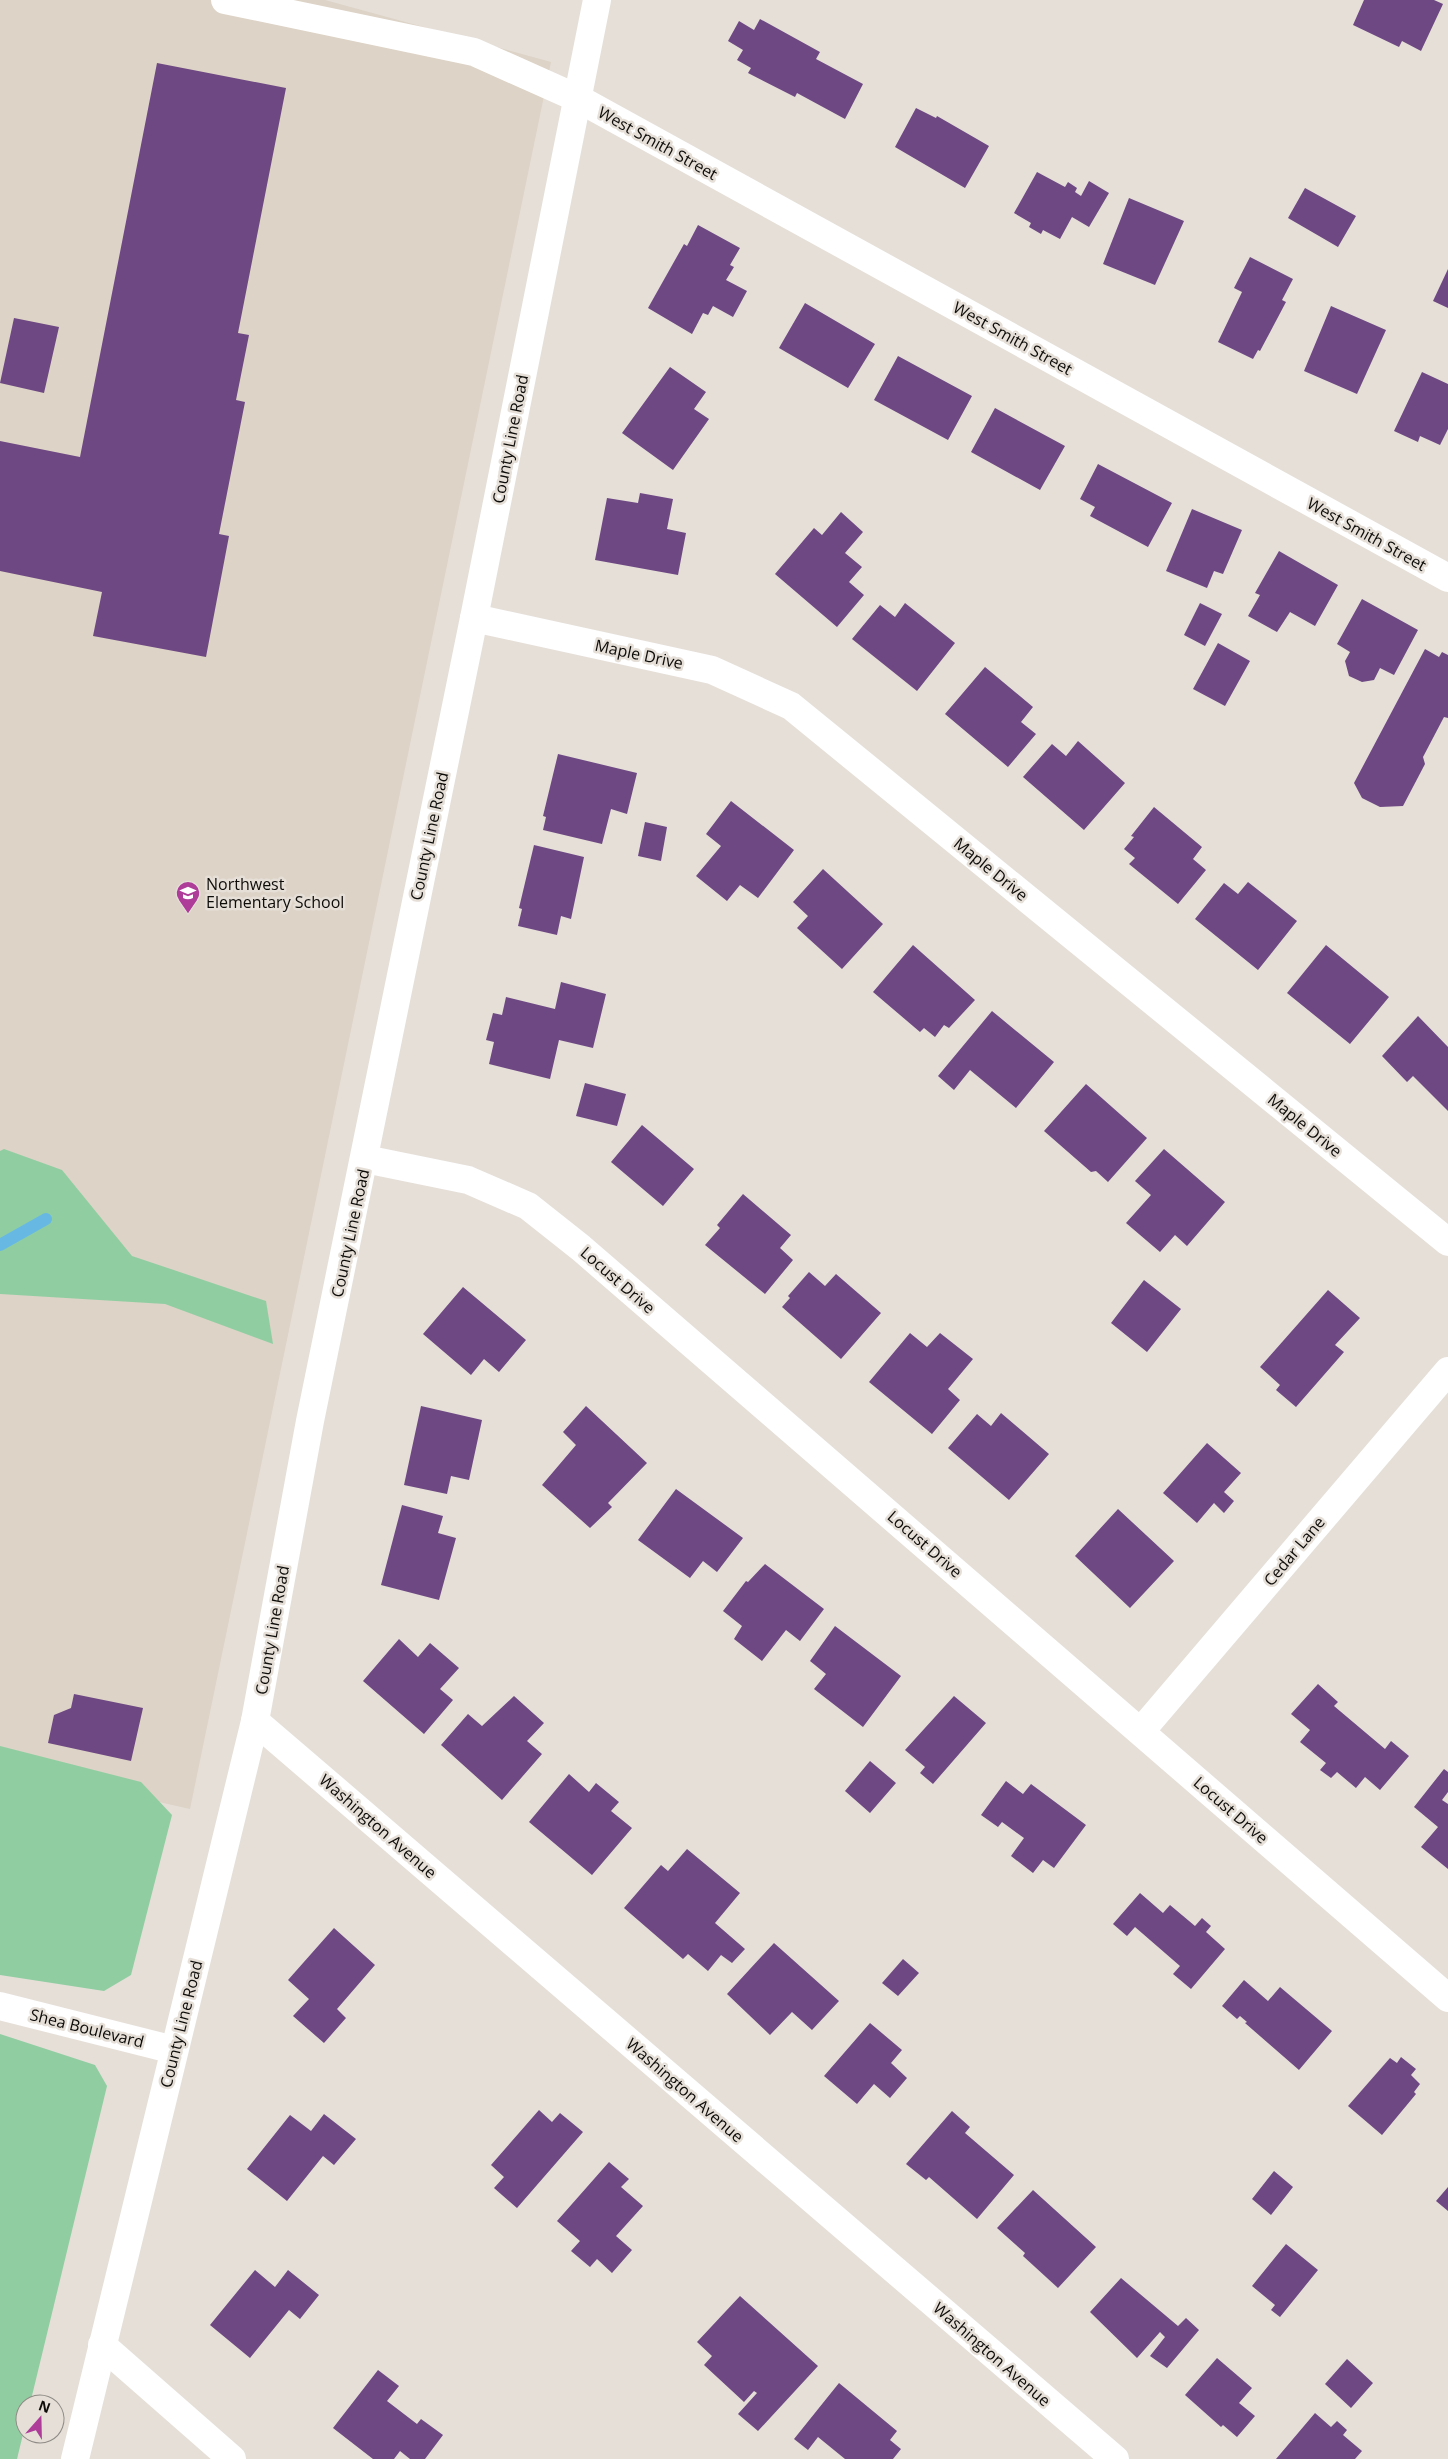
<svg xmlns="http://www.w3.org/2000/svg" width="1448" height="2459" viewBox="0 0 1448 2459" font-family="'Open Sans',sans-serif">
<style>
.built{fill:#ddd3c6}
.green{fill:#90cea2}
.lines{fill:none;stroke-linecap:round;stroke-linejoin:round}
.stream{stroke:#67b9e4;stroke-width:12}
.building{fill:#6e4883}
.minor{stroke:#fff;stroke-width:28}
.major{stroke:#fff;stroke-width:28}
.labels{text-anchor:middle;stroke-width:5;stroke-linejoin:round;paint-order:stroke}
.street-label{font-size:16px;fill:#0e0c09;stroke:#e5dfd8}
.poi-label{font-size:16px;fill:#0e0c09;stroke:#e5dfd8;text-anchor:start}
</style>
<rect width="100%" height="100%" fill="#e5dfd8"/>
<path class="built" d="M0,0H325L551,62L190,1809L0,1766Z"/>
<path class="green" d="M4,1149L62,1170L132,1256L266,1301L273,1344L165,1304L0,1294V1151Z
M0,1746L141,1782L172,1815L131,1975L104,1991L0,1975Z
M0,2034L95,2065L107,2086L30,2404H25V2426L17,2459H0Z"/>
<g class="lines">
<path class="stream" d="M0,1245L46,1219"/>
</g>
<path class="building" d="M1364,0H1434L1443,4L1421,51L1402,41L1399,47L1353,25Z
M760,19L820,52L816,59L863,84L845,119L797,93L795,97L748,73L751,68L737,60L743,50L728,41L739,21L754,30Z
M157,63L286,88L238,333L249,335L236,400L245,402L219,534L229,536L206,657L93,636L102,592L0,571V441L80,457Z
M916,108L936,118L937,116L989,146L965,188L895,147Z
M1037,172L1065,187L1068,182L1077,188L1075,192L1081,196L1089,181L1109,193L1089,227L1072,217L1060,239L1043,230L1041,234L1029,227L1031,223L1014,213Z
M1305,188L1356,216L1338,247L1288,218Z
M1129,198L1184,221L1155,285L1103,264Z
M698,225L740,248L730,265L734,267L726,280L747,291L733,317L713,306L708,315L703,313L692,334L648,308L684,244L687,246Z
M1250,257L1293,279L1282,300L1286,302L1260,351L1258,350L1253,359L1218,342L1242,292L1234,288Z
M1448,269V308L1433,301Z
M805,303L875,344L848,388L779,348Z
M1331,306L1386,330L1357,394L1304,371Z
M14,318L59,327L44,393L0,383Z
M898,356L972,396L948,440L874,400Z
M670,367L706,392L694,409L709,419L673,470L622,433Z
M1422,372L1448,384V429L1440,445L1420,436L1418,442L1394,431Z
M995,408L1065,446L1040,490L971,452Z
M1098,464L1172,503L1148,547L1090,516L1095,507L1080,499Z
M640,493L673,499L667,529L686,533L678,575L595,560L607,498L638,503Z
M1192,509L1242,530L1223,574L1214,571L1207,588L1166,571Z
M841,512L863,532L845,553L862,567L849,582L864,595L837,627L775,574L814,528L822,535Z
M1279,551L1338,585L1315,626L1290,612L1277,632L1248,616L1260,595L1255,593Z
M1362,599L1418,630L1394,675L1380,668L1374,680L1362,682L1349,676L1345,661L1350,652L1337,644Z
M905,603L955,643L917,691L852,639L880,605L895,617Z
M1200,603L1222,614L1205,646L1184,635Z
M1218,643L1250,661L1225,706L1193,689Z
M1425,649L1439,657L1442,652L1448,655V718L1444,717L1423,757L1425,764L1403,806L1380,807L1362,798L1354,783Z
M985,667L1033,707L1021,722L1036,734L1008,767L945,714Z
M1078,741L1125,783L1084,830L1023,777L1052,744L1066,756Z
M558,754L637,773L627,814L611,809L602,844L543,830L546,817L543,816Z
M731,801L794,850L758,898L740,885L727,901L696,876L721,846L706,834Z
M1154,807L1202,847L1193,859L1206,870L1178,904L1129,864L1135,858L1124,849L1134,837L1131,836Z
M645,822L667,827L661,861L638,856Z
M534,845L584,857L571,919L561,916L557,935L518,926L522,909L519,908Z
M823,869L883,924L842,969L797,928L808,916L793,902Z
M1248,882L1297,921L1258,970L1195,919L1224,883L1238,894Z
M913,945L975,1000L949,1028L944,1025L935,1037L924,1028L920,1032L873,992Z
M1326,945L1389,997L1350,1044L1287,993Z
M561,982L606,994L593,1048L559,1040L550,1079L489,1064L494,1042L486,1040L493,1013L502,1015L506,997L555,1009Z
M992,1011L1054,1062L1016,1108L970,1070L954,1090L938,1076Z
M1418,1016L1448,1047V1111L1413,1076L1407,1082L1382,1056Z
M585,1083L626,1094L617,1126L576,1116Z
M1086,1084L1147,1138L1108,1182L1096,1171L1091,1172L1044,1131Z
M642,1125L694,1169L663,1206L611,1162Z
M1164,1149L1225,1202L1187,1246L1175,1235L1160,1252L1126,1223L1151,1195L1135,1181Z
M743,1194L791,1235L780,1248L793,1260L765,1294L705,1245L720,1228L717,1225Z
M809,1272L825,1286L836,1274L881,1313L841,1359L782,1307L790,1298L788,1296Z
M1144,1280L1181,1309L1147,1352L1111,1323Z
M463,1287L526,1340L499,1372L484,1359L471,1375L423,1334Z
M1328,1290L1360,1318L1335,1345L1344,1352L1296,1407L1276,1390L1280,1385L1260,1367Z
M910,1333L927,1347L940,1333L973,1359L948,1389L960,1400L932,1434L869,1382Z
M421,1406L482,1420L469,1480L451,1476L447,1494L404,1485Z
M586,1406L647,1463L608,1503L612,1507L590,1528L542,1485L576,1445L563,1432Z
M1001,1413L1049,1454L1009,1500L948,1448L977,1414L991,1426Z
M1207,1443L1241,1473L1224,1492L1234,1501L1224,1513L1214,1503L1197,1523L1163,1493Z
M676,1489L743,1538L717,1572L703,1561L690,1578L638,1540Z
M402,1505L443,1516L438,1533L456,1538L439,1600L381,1585Z
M1118,1509L1174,1561L1130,1608L1075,1556Z
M765,1564L824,1609L800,1641L786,1630L762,1661L734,1639L742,1626L723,1611L746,1581L748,1582Z
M835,1626L901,1676L863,1727L814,1689L826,1674L810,1661Z
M399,1639L418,1657L430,1643L459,1668L440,1689L453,1700L424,1734L363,1681Z
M1318,1684L1338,1702L1334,1706L1385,1749L1391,1741L1409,1756L1380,1790L1365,1777L1356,1788L1337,1772L1331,1778L1320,1770L1326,1763L1300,1742L1310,1730L1291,1714Z
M74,1694L143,1708L131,1761L48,1743L54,1715L71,1708Z
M514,1696L544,1723L527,1741L542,1754L502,1800L441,1745L468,1714L482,1726Z
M954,1696L986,1723L933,1784L920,1773L925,1767L905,1750Z
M870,1761L896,1783L870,1813L845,1791Z
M1444,1769L1448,1772V1792L1442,1800L1448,1804V1869L1421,1847L1438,1827L1414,1807Z
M569,1774L589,1792L596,1783L619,1802L611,1811L632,1828L592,1875L529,1822Z
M1006,1781L1023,1794L1031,1784L1086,1825L1054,1868L1043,1860L1033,1873L1011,1856L1024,1838L1002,1822L998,1827L981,1815Z
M687,1849L740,1893L715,1923L745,1949L732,1963L721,1955L708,1971L688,1954L683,1959L624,1908L661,1865L668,1871Z
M1140,1893L1163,1913L1170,1905L1195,1926L1202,1918L1211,1926L1206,1932L1225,1949L1191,1989L1173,1974L1180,1966L1135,1927L1127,1936L1113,1924Z
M334,1928L375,1965L337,2009L346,2018L324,2043L293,2016L309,1999L288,1980Z
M774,1943L839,2001L812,2030L792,2012L770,2035L727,1994Z
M903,1959L919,1973L898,1996L882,1983Z
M1244,1980L1268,2001L1280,1987L1332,2031L1299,2070L1245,2023L1247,2022L1240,2016L1237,2019L1222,2006Z
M870,2023L902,2050L891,2063L907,2078L890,2098L874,2084L857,2104L824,2076Z
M1401,2057L1416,2069L1411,2075L1420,2084L1414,2092L1416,2094L1382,2135L1348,2106L1390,2058L1397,2063Z
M539,2110L552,2122L560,2113L583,2132L517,2208L494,2188L504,2177L491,2165Z
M952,2111L970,2127L965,2133L1014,2175L977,2219L929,2177L926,2180L906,2164Z
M324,2114L356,2139L334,2165L323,2156L287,2201L247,2169L290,2115L311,2131Z
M609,2162L629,2179L621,2187L643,2206L616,2236L632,2250L612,2273L597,2259L590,2267L571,2251L580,2241L557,2221Z
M1274,2171L1293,2187L1271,2215L1252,2199Z
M1448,2187V2211L1436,2201Z
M1033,2190L1096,2247L1058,2288L1023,2256L1025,2253L997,2228Z
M1286,2244L1318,2270L1280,2317L1271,2310L1275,2305L1252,2286Z
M255,2270L275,2287L288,2270L319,2295L300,2319L289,2310L250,2358L210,2325Z
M1121,2278L1178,2326L1186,2318L1199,2330L1167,2368L1150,2356L1165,2337L1160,2332L1137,2358L1090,2312Z
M740,2296L818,2366L758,2431L738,2414L757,2393L754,2391L744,2402L704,2365L712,2356L697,2342Z
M1217,2358L1252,2388L1239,2403L1255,2416L1237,2437L1223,2425L1221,2427L1185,2395Z
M1347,2359L1373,2383L1351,2408L1325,2384Z
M378,2370L399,2386L387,2401L417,2424L421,2419L443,2435L425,2459H410L400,2451L394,2459H373L333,2428Z
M839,2383L897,2431L890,2440L901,2449L893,2459H845L818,2437L808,2450L794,2439Z
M1315,2413L1331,2427L1337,2421L1347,2430L1343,2435L1362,2451L1355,2459H1276Z"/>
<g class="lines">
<path class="minor" d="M225,0L474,52L577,98L1448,578
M474,618L712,670L791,706L1448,1242
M365,1159L468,1180L528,1206L581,1248L1448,1998
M255,1721L1115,2459
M1141,1731L1448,1371
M0,2006L174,2050
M102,2345L232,2459"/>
<path class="major" d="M75,2459L255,1721L310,1421L474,618L597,0"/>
</g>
<defs>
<g id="school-pin" transform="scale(1.25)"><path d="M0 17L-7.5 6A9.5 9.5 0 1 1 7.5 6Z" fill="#ae3d99" stroke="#e5dfd8"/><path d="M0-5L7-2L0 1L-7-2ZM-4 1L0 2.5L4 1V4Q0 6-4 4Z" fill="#fff"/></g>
</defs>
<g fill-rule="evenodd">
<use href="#school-pin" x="188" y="893"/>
</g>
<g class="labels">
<g class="street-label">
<text transform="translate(658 143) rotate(29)" y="6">West Smith Street</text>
<text transform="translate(1013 338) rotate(29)" y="6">West Smith Street</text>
<text transform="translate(510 439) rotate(-79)" y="6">County Line Road</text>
<text transform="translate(1367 534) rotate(29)" y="6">West Smith Street</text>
<text transform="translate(639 654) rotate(12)" y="6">Maple Drive</text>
<text transform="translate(429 836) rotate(-78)" y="6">County Line Road</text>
<text transform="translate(991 869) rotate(39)" y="6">Maple Drive</text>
<text transform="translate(1305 1125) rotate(39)" y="6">Maple Drive</text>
<text transform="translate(350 1233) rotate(-78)" y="6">County Line Road</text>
<text transform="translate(618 1280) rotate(41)" y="6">Locust Drive</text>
<text transform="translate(925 1544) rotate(41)" y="6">Locust Drive</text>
<text transform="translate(1294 1551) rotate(-50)" y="6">Cedar Lane</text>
<text transform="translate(272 1630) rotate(-80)" y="6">County Line Road</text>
<text transform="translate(1231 1810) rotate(41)" y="6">Locust Drive</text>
<text transform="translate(378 1826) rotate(41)" y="6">Washington Avenue</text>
<text transform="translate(181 2024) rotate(-76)" y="6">County Line Road</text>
<text transform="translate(87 2028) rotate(14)" y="6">Shea Boulevard</text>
<text transform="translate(685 2090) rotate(41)" y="6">Washington Avenue</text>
<text transform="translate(992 2354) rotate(41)" y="6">Washington Avenue</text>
</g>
<g class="poi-label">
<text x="206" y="890">Northwest<tspan x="206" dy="18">Elementary School</tspan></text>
</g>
</g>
<g transform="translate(40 2419) rotate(20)"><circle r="24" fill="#e5dfd8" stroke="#8f8b85"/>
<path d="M0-4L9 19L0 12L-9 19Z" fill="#ae3d99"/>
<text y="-8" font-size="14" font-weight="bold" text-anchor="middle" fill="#0e0c09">N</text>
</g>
</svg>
